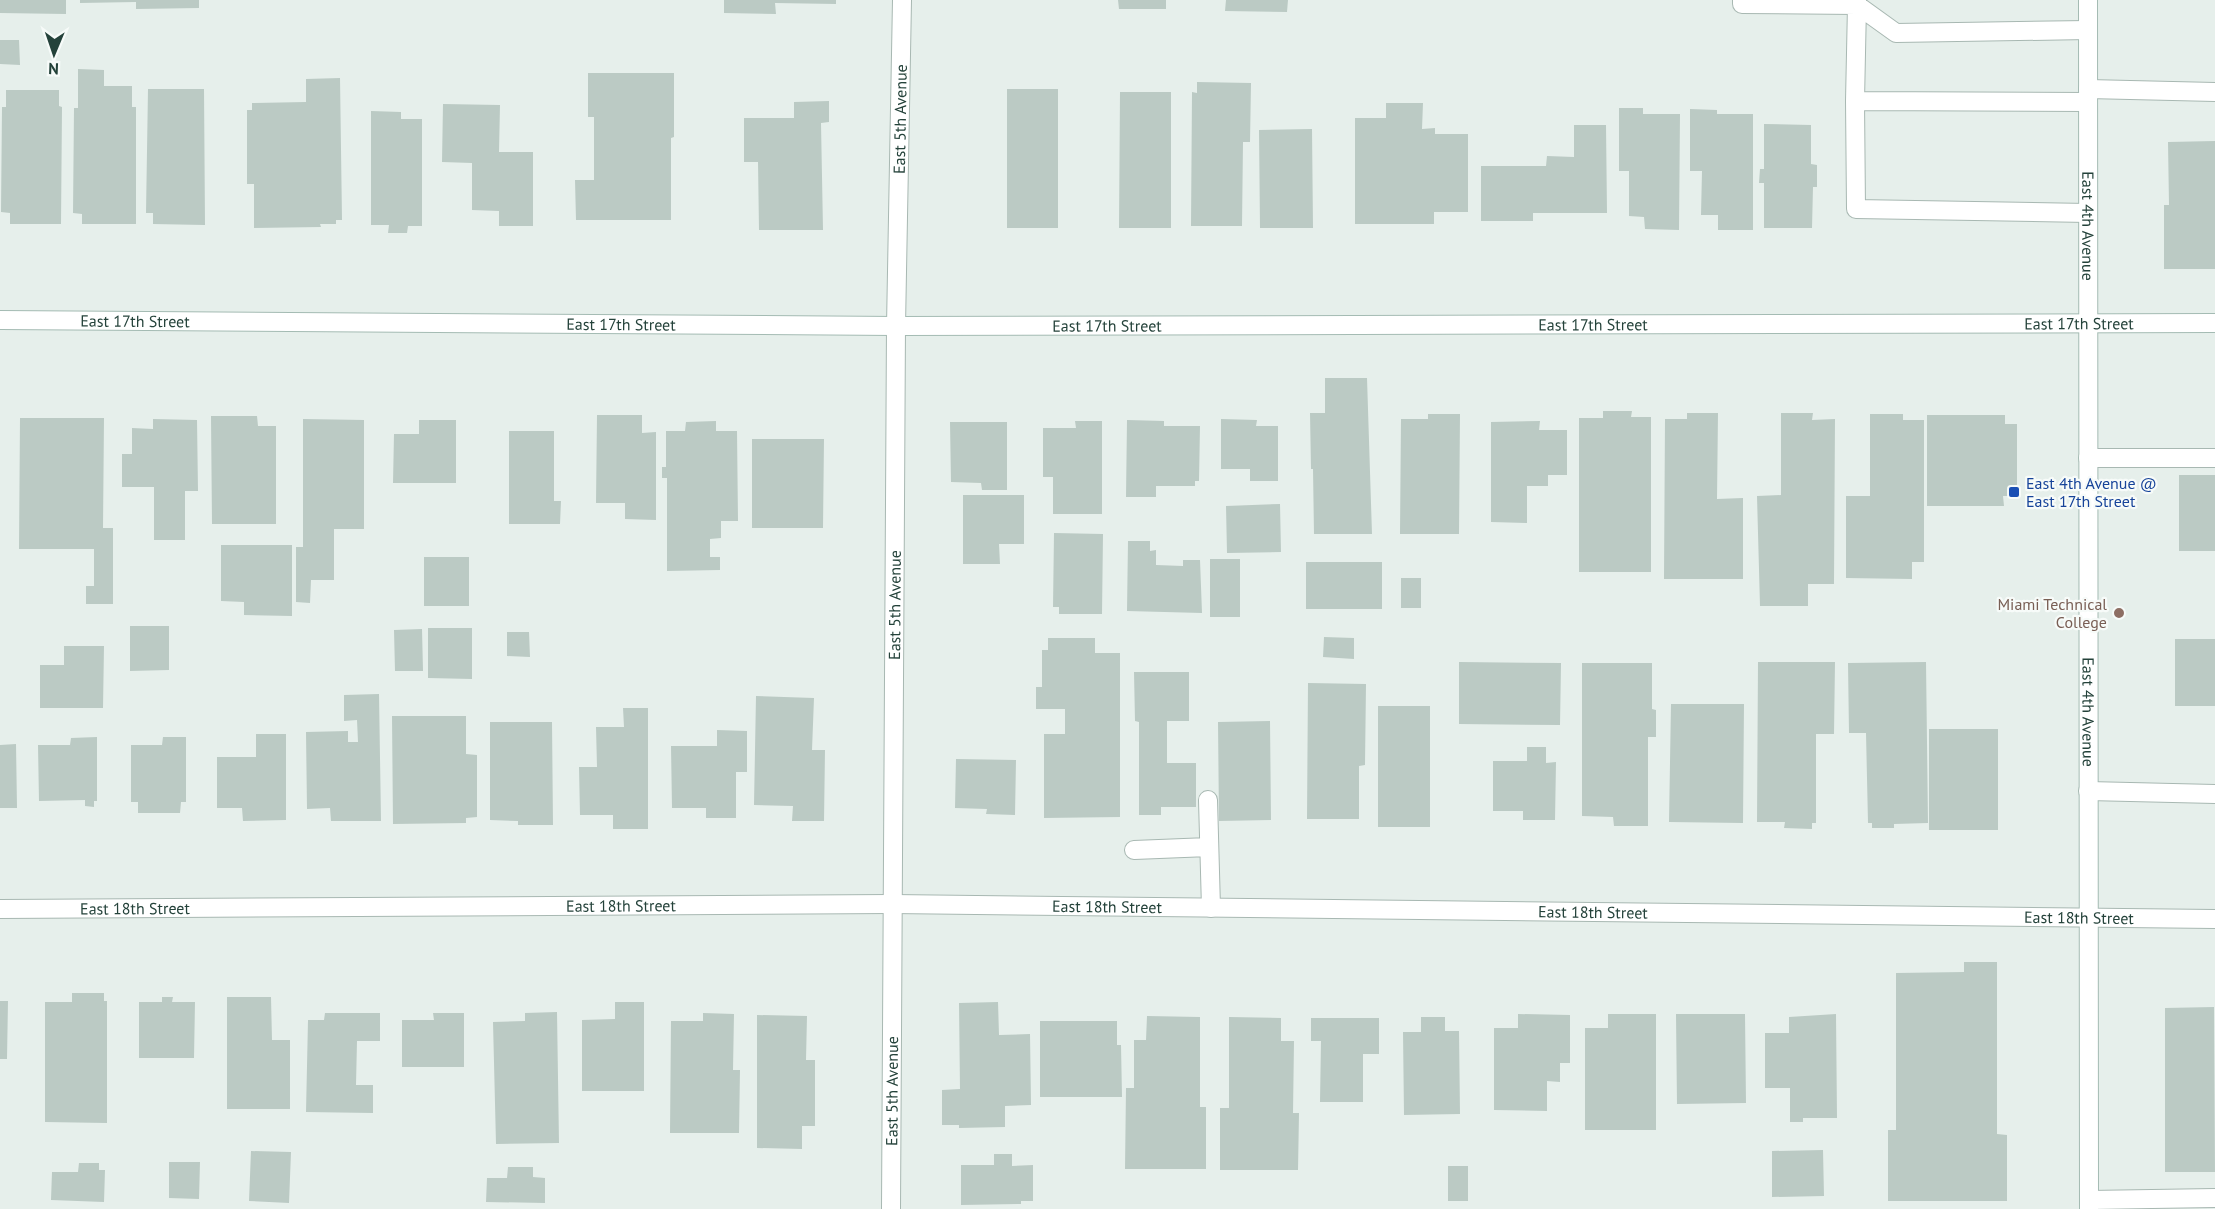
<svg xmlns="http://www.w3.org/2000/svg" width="2215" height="1209" viewBox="0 0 2215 1209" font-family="'PT Sans',sans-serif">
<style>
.building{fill:#bbcac4}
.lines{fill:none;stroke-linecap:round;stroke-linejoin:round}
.lane-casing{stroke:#a8b8b2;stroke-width:20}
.street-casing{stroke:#a8b8b2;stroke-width:20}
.secondary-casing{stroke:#a4bbb3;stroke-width:20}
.lane{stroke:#fff;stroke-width:18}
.street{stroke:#fff;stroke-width:18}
.secondary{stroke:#fff;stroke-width:18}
.transit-dot{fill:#1a4fb4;stroke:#f7fbf9;stroke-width:2}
.education-dot{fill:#8d6e63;stroke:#f7fbf9;stroke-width:2}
.labels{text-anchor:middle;stroke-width:4.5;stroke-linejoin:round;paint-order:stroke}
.street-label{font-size:16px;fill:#24423a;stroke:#f7fbf9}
.transit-label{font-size:16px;fill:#164399;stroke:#f7fbf9;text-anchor:start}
.education-label{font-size:16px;fill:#785e54;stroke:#f7fbf9;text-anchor:end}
</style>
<rect width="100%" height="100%" fill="#e6efeb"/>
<path class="building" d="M0,0H66V14L0,13Z
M80,0H199V8L136,9V2L80,3Z
M724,0H836V4L775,3L776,14L724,13Z
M1118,0H1166V9H1119Z
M1226,0H1288L1287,12L1225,11Z
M0,40H19L20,65L0,64Z
M78,69L104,70V86H132V107H136V224H82V214L73,213L74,108H78Z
M588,73H674V137L671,138V220H576L575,180H594V117H588Z
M340,78L342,220H336V224H320L321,227L254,228V184H247V110H252V103L306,102V79Z
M1197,82L1251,83L1250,142H1243L1242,226H1191L1192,92L1197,93Z
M148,89H204L205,225L153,224V213H146Z
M1007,89H1058V228H1007Z
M6,90H59V106L62,107L61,224H10V213L1,212L2,107H6Z
M1120,92H1171V228H1119Z
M829,101V122L821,123L823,230H759L758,162H744V118H794V102Z
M1386,103H1423L1422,129L1435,128V134H1468V212H1434V224H1355V118H1386Z
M443,104L500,105L499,152H533V226H499V211L472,210V163L442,162Z
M1619,108H1643V114H1680L1679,230L1645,229L1644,217L1629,216V171H1619Z
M1690,109L1717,110V114H1753V230H1718V215H1701L1702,171H1690Z
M371,111L401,112V119H422V226H408L407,233H388L389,225H371Z
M1764,124L1811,125V164L1817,165V187H1813L1812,228H1764V183H1759L1760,169H1764Z
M1574,125H1606L1607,213H1533V221H1481V166H1546L1547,156L1574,157Z
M1312,129L1313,228H1260L1259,130Z
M2215,141V269H2164V205H2169L2168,142Z
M1325,378H1367L1372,534H1314L1313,469H1311L1310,413H1325Z
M1603,411H1632L1631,417H1651V572H1579V418H1603Z
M1687,413H1718L1717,499L1743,498V579H1664L1665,419H1687Z
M1781,413H1813L1812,420L1835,419L1834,584H1808V606H1760L1757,496L1781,495Z
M1428,414H1460L1459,534H1400L1401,419H1428Z
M1870,414H1903V420H1924V562H1912V579L1846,578V496H1870Z
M597,415H642V433L656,432V520L625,519V503H596Z
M1927,415H2005V424H2017V496H2003L2004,506H1927Z
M211,416H257L258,426H276V524H212Z
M20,418H104L103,528H113V604H86V586H94V549H19Z
M153,419L197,420L198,491H185V540H154V487H122V454H132V428L153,429Z
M303,419L364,420V529H334V580H311L310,603L296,602V547H303Z
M1221,419L1257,420L1256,426H1278V481H1250V469H1221Z
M419,420H456V483H393L394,434H419Z
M1127,420L1164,421V426H1200L1199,481H1195V486H1156V497H1126Z
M716,421V431H737L738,521H721V538L710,539V557H720V570L667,571V478H662V467H666V431H685L686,422Z
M1075,421H1102V514H1053V477H1043V428H1076Z
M1540,421L1539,430H1567V475H1548V486H1527V523L1491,522V422Z
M950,422H1007V490H982L981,483L951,482Z
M509,431H554V501H561L560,524H509Z
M752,439H824L823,528H752Z
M2179,475H2215V551H2179Z
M963,495H1024V544H999L1000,564H963Z
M1280,504L1281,552L1227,553L1226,506Z
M1054,533L1103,534L1102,614H1059V607H1053Z
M1128,541H1150V551L1156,550V565L1183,566V560H1200L1202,613L1127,611Z
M221,545H292V616L244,615V602L221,601Z
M424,557H469V606H424Z
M1210,559H1240V617H1210Z
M1306,562H1382V609H1306Z
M1401,578H1421V608H1401Z
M130,626H169V670L130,671Z
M428,628H472V679L428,678Z
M422,629L423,671H395L394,630Z
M507,632H529L530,657L507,656Z
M1324,637L1354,638V659L1323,657Z
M1048,638H1095V653H1120V817L1044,818V734H1065V709H1036V687H1042V650H1048Z
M2175,639H2215V706H2175Z
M64,646H104L103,708H40V665H64Z
M1459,662L1561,663L1560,725L1459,724Z
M1758,662H1835L1834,734H1816V823H1812V829L1784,828L1785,822H1757Z
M1926,662L1928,823L1894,824V828H1872V823H1868L1866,733H1849L1848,663Z
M1582,663H1652V709L1656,710V737H1648V826H1614L1613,817L1582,816Z
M1134,672H1189V721H1167V763H1196V807H1161V815H1139V722L1135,721Z
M1308,683L1366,684L1365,765L1359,766V819H1307Z
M379,694L381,821H331L330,808L307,809L306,732L348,731V742H358L357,720L344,721V695Z
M756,696L814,698L812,750H825L824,821H792L793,806L754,805Z
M1671,704H1744L1743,823L1669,822Z
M1378,706H1430V827H1378Z
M623,708H648V829H613V815H580L579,767H597L596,727H624Z
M392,716H466V754L477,755V817L466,818V823L393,824Z
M1270,721L1271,820L1219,821L1218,722Z
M490,722H552L553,825H518V821L490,820Z
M1929,729H1998V830H1929Z
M717,730L747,731V772H736V818H706V808H672L671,746H717Z
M256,734H286V820L243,821L242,808H217V757H256Z
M97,737V801H94V807L85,806V800L39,801L38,745H70L71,738Z
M163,737H186V802H181L180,813H138V802H131V745H162Z
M16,744L17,808H0V745Z
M1527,747H1546V763L1556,762L1555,820H1523V811H1493V761H1527Z
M956,759L1016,760L1015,815L986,814L987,809L955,808Z
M1964,962H1997V1134L2007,1135V1201H1888V1130H1896V973L1964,972Z
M72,993H104V1001H107V1123L45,1122V1002H72Z
M162,997H173L172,1002H195L194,1058H139V1002H162Z
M227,997H271L272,1040H290V1109H227Z
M0,1001H8L7,1059H0Z
M615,1002H644V1091H582V1020L615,1019Z
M998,1002L999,1035L1030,1034L1031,1105L1005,1106V1127L959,1128V1125H942V1090L960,1089L959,1003Z
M2214,1007L2215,1172H2165V1008Z
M557,1012L559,1143L496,1144L493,1022L525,1021V1013Z
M325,1013H380V1041H357L356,1085H373V1113L306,1112L308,1020H324Z
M433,1013H464V1067H402V1020H434Z
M703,1013L734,1014L733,1070H740L739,1133H670L671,1021H703Z
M1518,1014L1570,1015V1063H1560V1082L1547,1081V1111L1494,1110V1028H1518Z
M1608,1014H1656V1130H1585V1028H1608Z
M1676,1014H1745L1746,1103L1677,1104Z
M1836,1014L1837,1118H1803V1122H1790V1088H1765V1033H1789V1017Z
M757,1015L807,1016L806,1060H815V1126H802V1149L757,1148Z
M1147,1016L1200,1017V1107H1206V1169H1125L1126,1088H1134V1040H1146Z
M1229,1017L1281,1018V1041H1294L1293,1113H1299L1298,1170H1220V1108H1229Z
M1421,1017H1445V1031H1459L1460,1114L1404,1115L1403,1032H1421Z
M1311,1018H1379V1054H1363V1102H1320L1321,1041H1311Z
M1040,1021H1117V1045H1121L1122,1097H1040Z
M1823,1150L1824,1196L1772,1197V1151Z
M251,1151L291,1152L289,1203L249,1201Z
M994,1154H1012V1166L1033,1165V1201H1021V1204L961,1205V1165H994Z
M169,1162H200L199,1199L169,1198Z
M79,1163H99V1170H105L104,1202L51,1200L52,1172H78Z
M1448,1166H1468V1201H1448Z
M508,1167H533V1177L545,1178V1203L486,1202L487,1178H507Z"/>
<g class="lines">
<g class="lane-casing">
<path id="lane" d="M1742,0V4L1857,5L1855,101L2088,102
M1857,0V5L1896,33L2088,30
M2088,89L2215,92
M1855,101L1856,209L2088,213
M2088,458H2215
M2088,791L2215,794
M1208,800L1211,908
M1134,850L1209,847
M2089,1200L2215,1198"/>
</g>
<g class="street-casing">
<g id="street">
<path id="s1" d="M0,909L892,904L2215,919"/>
<path id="s2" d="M891,1209L896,326L902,0"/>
</g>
</g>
<g class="secondary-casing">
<g id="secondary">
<path id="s3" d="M2088,0L2089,1209"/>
<path id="s4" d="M0,320L896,326L2215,323"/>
</g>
</g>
<use href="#lane" class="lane"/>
<use href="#street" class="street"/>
<use href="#secondary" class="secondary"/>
</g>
<rect class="transit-dot" x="2008" y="486" width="12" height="12" rx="3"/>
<circle class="education-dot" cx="2119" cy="613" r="6"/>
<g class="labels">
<g class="street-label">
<text dy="6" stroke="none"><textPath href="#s2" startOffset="1090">East 5th Avenue</textPath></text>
<text dy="6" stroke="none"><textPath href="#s3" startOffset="226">East 4th Avenue</textPath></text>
<text dy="6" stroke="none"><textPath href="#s4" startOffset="135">East 17th Street</textPath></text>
<text dy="6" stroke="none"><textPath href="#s4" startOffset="2079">East 17th Street</textPath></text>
<text dy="6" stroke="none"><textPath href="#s4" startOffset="621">East 17th Street</textPath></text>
<text dy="6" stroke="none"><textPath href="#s4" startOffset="1593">East 17th Street</textPath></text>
<text dy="6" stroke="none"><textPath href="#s4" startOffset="1107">East 17th Street</textPath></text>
<text dy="6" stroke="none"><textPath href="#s2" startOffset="604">East 5th Avenue</textPath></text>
<text dy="6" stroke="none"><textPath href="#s3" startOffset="712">East 4th Avenue</textPath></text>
<text dy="6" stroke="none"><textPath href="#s1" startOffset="621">East 18th Street</textPath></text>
<text dy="6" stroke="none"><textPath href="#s1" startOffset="1107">East 18th Street</textPath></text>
<text dy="6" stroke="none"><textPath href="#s1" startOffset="135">East 18th Street</textPath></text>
<text dy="6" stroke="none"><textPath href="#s1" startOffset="1593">East 18th Street</textPath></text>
<text dy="6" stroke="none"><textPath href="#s1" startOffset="2079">East 18th Street</textPath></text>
<text dy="6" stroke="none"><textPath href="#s2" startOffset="118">East 5th Avenue</textPath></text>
</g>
<g class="transit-label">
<text x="2026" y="489">East 4th Avenue @<tspan x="2026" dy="18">East 17th Street</tspan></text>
</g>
<g class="education-label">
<text x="2107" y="610">Miami Technical<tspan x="2107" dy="18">College</tspan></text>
</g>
</g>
<g transform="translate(54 54) rotate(182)" stroke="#f7fbf9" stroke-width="4.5" paint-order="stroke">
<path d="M0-4.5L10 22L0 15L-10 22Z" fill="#24423a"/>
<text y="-9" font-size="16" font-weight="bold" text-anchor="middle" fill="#24423a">N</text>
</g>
</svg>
